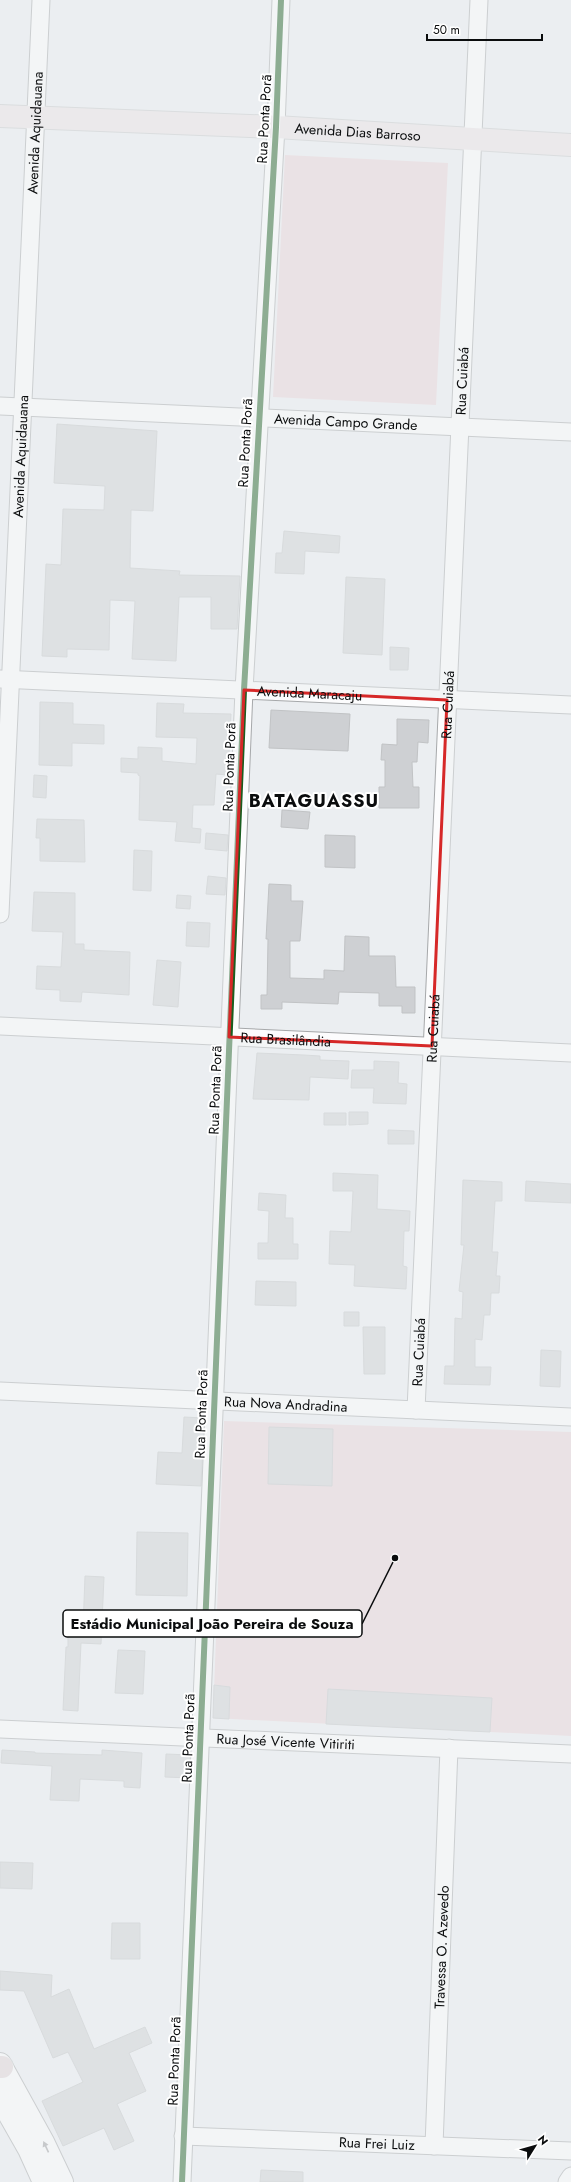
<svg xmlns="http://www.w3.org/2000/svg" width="571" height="2182" viewBox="0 0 571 2182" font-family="Jost,sans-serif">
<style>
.green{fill:#e9d3d8}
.building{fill:#ced0d3;stroke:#c1c3c5}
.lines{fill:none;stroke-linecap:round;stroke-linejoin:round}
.street-casing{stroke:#a6a8aa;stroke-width:19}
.secondary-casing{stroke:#a6a8aa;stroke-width:24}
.primary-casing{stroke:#c7c8ca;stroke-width:24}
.highway-casing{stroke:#c7c8ca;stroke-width:24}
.street{stroke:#fcfcfd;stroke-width:17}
.secondary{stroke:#fcfcfd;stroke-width:22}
.primary{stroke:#eae3e5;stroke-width:22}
.highway{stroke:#dfd2d5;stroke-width:22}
.cycleway-casing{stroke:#fff;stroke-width:8}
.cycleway{stroke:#1b5e20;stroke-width:6}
.oneway{fill:#9b9c9d}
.marked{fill:none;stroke:#d62828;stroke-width:3;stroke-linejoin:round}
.labels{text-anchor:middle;stroke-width:4;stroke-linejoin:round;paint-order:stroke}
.street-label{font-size:14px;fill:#0a0c0d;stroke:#fff}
.district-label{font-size:18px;font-weight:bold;letter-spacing:1px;fill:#0a0c0d;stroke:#fff}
.leader{fill:none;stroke:#0a0c0d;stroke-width:1.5}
.callout-dot{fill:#0a0c0d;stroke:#fff;stroke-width:1.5}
.callout{fill:#fff;stroke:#0a0c0d;stroke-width:1.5}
.callout-label{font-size:15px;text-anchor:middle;font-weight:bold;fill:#0a0c0d}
</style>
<rect width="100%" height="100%" fill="#ebeef1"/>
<path class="green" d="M285,155L448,163L436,405L273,397Z
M224,1421L571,1432V1736L213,1718Z"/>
<path class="building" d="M57,424L157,431L153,511L131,510L130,568L180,571L179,575L240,576L237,629H211V597H179L176,661L132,659L135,601L110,600L109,650L67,649V657L42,656L46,564L61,565L63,509L104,510L105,486L54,483Z
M284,531L340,536L339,553L305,551L304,574L275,573L276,553H282Z
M346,577L385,579L382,655L343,653Z
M390,647L409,648L408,670H390Z
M40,702L73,703V724L104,725V744L72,743V766L39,765Z
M157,703L184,704L183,713L231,714L228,775L216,774L214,805H193L192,828L201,829L200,843L175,841L177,822L139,820L140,776L138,775V773L121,772V758L138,759V747L162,748V761L196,764L197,738L156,737Z
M271,710L350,714L348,751L269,748Z
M397,719L429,720L428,743L418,742L417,762H412L413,787H419V808H379V787H385V760H381L382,744L397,745Z
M34,775L47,776L46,798L33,797Z
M282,810L310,812L308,829L281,827Z
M37,819L84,820L85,862L40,861V838H36Z
M206,833L228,835L227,851L205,849Z
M325,835L355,836V868L325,867Z
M134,850L152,851L151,891L133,890Z
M208,876L226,878L225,895L206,894Z
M269,884L291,885V901H303L300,941H290V978L324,979V970L344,971L345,936L369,937V956H395L396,987H415V1013H402V1006H379V993L339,992L338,1004L282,1002V1009H261V995H267L268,939H266Z
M34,892L75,893V944H84V950L130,952L129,995L82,992L81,1002L60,1001V990L36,989L37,966L61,967L63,932L32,931Z
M177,895L191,896L190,909L176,908Z
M187,922L210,923L209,947L186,946Z
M157,960L181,962L178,1007L153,1005Z
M257,1053L304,1055L320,1056V1060L349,1061L348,1079L310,1077L309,1100L253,1099Z
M374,1061L399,1062L398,1083L407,1084L406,1104L373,1103L374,1088H351L352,1070H374Z
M349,1112H368V1124L349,1125Z
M324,1113H346V1125H324Z
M388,1130L414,1131V1144H388Z
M333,1173L378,1175L377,1209L410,1211L409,1231H404L403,1266L407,1267L406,1289L354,1286L355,1265L329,1264L330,1231L351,1232L353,1191H333Z
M463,1180L502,1182V1201H495L492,1252H498L496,1276H500L499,1293H491L490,1315H484L482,1340L475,1339V1367H491L490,1385L444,1384L445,1366H454L455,1318L462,1319L463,1292L459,1291L464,1245H461Z
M526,1181L571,1184V1203L525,1201Z
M259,1193L286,1195L285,1218H293V1244H298V1259H258V1243H268L269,1211L258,1210Z
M256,1281L296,1282V1306L255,1305Z
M344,1312H359V1326H344Z
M363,1327H385V1374H364Z
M541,1350L561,1351L560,1387L540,1386Z
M184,1417L204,1418L201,1486L156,1484L158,1452L182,1453Z
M269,1427L333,1429L332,1486L268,1484Z
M137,1532L188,1533L187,1596L136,1595Z
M85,1576L104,1577L101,1644L81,1643L78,1711L63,1710L66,1647H68V1628L83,1629Z
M118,1650L145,1651L143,1694L115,1693Z
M214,1685L230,1687L229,1719L213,1718Z
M328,1689L492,1698L490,1732L326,1724Z
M2,1750L35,1752V1753L102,1755V1750L142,1753L140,1788L124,1787V1781L80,1779L79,1801L50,1800L52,1766L1,1763Z
M166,1754L190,1755L189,1778L165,1777Z
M0,1862L33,1863L32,1889L0,1888Z
M112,1923H140V1959H111Z
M0,1971L52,1975L51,1997L69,1989L94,2049L145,2027L152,2043L129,2053L146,2091L117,2104L134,2141L114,2150L104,2128L63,2146L42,2101L83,2082L68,2052L53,2058L24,1991L0,1990Z
M261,2170L303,2172V2182H260Z"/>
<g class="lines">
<g class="street-casing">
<g id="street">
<path id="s1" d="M0,406L571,432"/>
<path id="s2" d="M0,679L571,705"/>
<path id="s3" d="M0,914L41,0"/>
<path id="s4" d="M0,1026L571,1053"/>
<path id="s5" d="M0,1391L571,1417"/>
<path id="s6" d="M416,1410L479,0"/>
<path id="s7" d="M0,1729L571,1754"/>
<path id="s8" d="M183,2136L571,2151"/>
<path id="s9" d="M434,2146L449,1748"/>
<path d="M182,2182L244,690L276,127L281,0"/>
<path d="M567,2182L571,2176"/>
</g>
</g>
<g class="secondary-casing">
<path id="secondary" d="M0,2064L43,2142L62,2182
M0,2098L29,2149L44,2182"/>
</g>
<g class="primary-casing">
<g id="primary">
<path id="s10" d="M0,116L276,127L571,145"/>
</g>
</g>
<g class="highway-casing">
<path id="highway" d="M0,2067H2"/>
</g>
<use href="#street" class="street"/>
<use href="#secondary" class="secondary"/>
<use href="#primary" class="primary"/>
<use href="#highway" class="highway"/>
<g class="cycleway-casing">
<path id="cycleway" d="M182,2182L244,690L276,127L281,0"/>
</g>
<use href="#cycleway" class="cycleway"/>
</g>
<defs><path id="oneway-solid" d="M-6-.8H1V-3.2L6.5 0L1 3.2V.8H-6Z"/></defs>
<use class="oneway" href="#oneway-solid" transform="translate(46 2147) rotate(-115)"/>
<path d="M0 0H571V2182H0ZM244,690L447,700L432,1046L229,1037Z" fill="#ebeef1" fill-opacity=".55" fill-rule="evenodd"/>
<path class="marked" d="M244,690L447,700L432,1046L229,1037Z"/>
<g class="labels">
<g class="street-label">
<text transform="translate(264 119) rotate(-87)" y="5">Rua Ponta Porã</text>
<text dy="5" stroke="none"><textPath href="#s10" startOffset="358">Avenida Dias Barroso</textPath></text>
<text dy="5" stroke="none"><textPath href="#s3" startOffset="782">Avenida Aquidauana</textPath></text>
<text dy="5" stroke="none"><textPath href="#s6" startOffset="1030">Rua Cuiabá</textPath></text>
<text dy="5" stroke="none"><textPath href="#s1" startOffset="346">Avenida Campo Grande</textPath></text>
<text transform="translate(245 443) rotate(-87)" y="5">Rua Ponta Porã</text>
<text dy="5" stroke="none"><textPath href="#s3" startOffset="458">Avenida Aquidauana</textPath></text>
<text dy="5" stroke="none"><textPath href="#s2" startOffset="310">Avenida Maracaju</textPath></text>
<text dy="5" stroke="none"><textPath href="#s6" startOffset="706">Rua Cuiabá</textPath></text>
<text transform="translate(229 767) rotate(-88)" y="5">Rua Ponta Porã</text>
<text dy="5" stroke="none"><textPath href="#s6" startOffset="382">Rua Cuiabá</textPath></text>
<text dy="5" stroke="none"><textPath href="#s4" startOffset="286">Rua Brasilândia</textPath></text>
<text transform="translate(215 1090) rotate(-88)" y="5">Rua Ponta Porã</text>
<text dy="5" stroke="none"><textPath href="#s6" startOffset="58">Rua Cuiabá</textPath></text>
<text dy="5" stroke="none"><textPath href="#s5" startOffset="286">Rua Nova Andradina</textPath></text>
<text transform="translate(201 1414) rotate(-88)" y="5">Rua Ponta Porã</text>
<text transform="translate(188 1738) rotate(-88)" y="5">Rua Ponta Porã</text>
<text dy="5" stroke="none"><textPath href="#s7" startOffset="286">Rua José Vicente Vitiriti</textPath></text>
<text dy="5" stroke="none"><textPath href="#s9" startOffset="199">Travessa O. Azevedo</textPath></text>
<text transform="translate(174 2061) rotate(-88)" y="5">Rua Ponta Porã</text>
<text dy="5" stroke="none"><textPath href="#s8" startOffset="194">Rua Frei Luiz</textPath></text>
</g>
<g class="district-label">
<text x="314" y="807">BATAGUASSU</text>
</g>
</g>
<path class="leader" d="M395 1558L362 1624"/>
<circle class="callout-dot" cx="395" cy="1558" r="4"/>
<rect class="callout" x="63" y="1610" width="299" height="27" rx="4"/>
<g class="callout-label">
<text x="212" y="1629">Estádio Municipal João Pereira de Souza</text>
</g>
<g transform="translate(535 2146) rotate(53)" stroke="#ffffff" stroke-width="3" paint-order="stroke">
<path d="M0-3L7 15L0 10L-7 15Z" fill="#0a0c0d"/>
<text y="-6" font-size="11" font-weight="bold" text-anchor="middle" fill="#0a0c0d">N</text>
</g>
<path d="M427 34v6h115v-6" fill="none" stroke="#0a0c0d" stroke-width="2"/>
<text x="433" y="34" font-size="12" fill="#0a0c0d" stroke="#ffffff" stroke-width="3" paint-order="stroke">50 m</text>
</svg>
